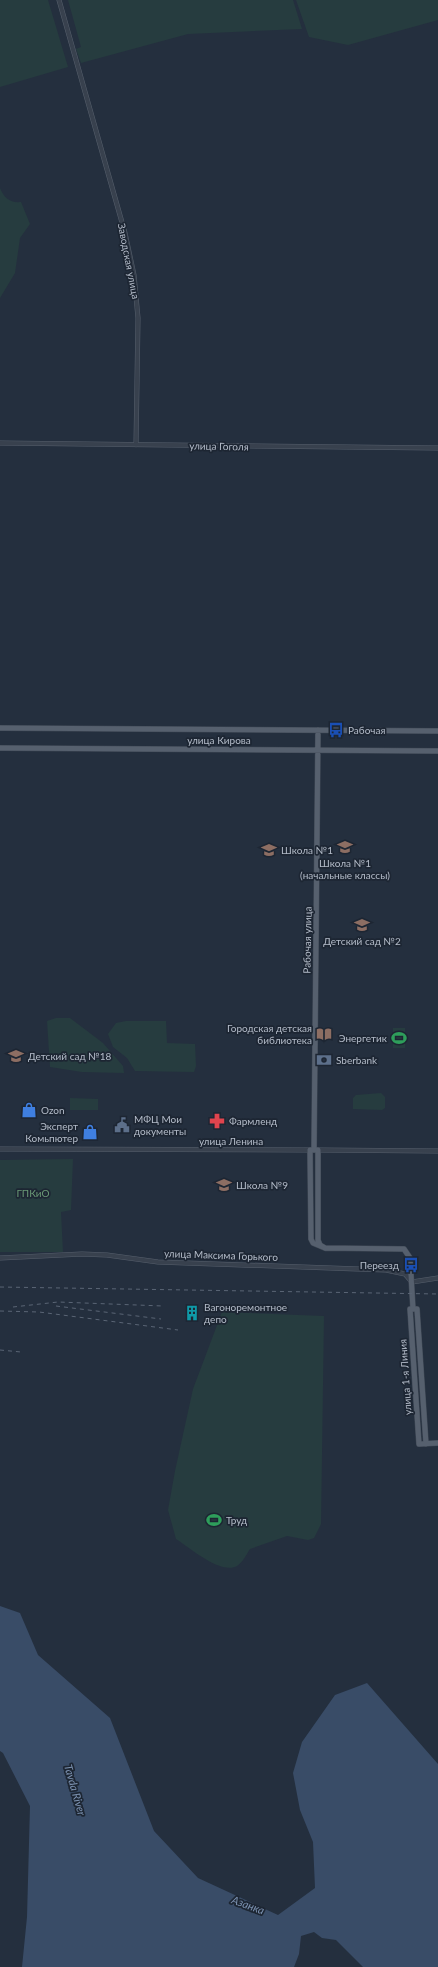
<svg xmlns="http://www.w3.org/2000/svg" width="438" height="1967" viewBox="0 0 438 1967" font-family="Lato,sans-serif">
<style>
.green{fill:#263c3f}
.water{fill:#394c67}
.lines{fill:none;stroke-linecap:round;stroke-linejoin:round}
.minor-casing{stroke:#565f6c;stroke-width:5}
.major-casing{stroke:#414a57;stroke-width:6}
.minor{stroke:#38414e;stroke-width:4}
.major{stroke:#56606e;stroke-width:5}
.rail{stroke:#5a6575;stroke-width:1;stroke-dasharray:4 4;stroke-linecap:butt}
.labels{text-anchor:middle;stroke-width:3.5;stroke-linejoin:round;paint-order:stroke}
.street-label{font-size:10px;fill:#b4bcc9;stroke:#1d2633}
.poi-label{font-size:10px;fill:#b4bcc9;stroke:#1d2633;text-anchor:start}
.park-label{font-size:10px;fill:#6b9a76;stroke:#1d2633}
.water-label{font-size:11px;font-style:italic;fill:#7c92b1;stroke:#1d2633}
</style>
<rect width="100%" height="100%" fill="#242f3e"/>
<path class="green" d="M0,0H48L68,67L0,87Z
M68,0H293L302,29L188,34L81,63L76,49L81,47Z
M296,0H438V20L348,45L309,37Z
M0,188C4,198 10,203 21,202L30,224L20,238L15,273L0,298Z
M56,1018H70L103,1043L123,1066L124,1073L82,1072L50,1067L47,1021Z
M126,1021H166L167,1043L195,1044L196,1066L194,1072L135,1071L127,1058L113,1047L108,1034L116,1023Z
M393,1028H405V1048H393Z
M381,1093L385,1097V1108L382,1110L353,1109V1098L356,1095Z
M70,1098L98,1099V1110H70Z
M73,1159L71,1210L61,1212L63,1252H0V1160Z
M222,1312L324,1316L321,1524L314,1538L308,1540L287,1536L250,1549C246,1555 243,1562 237,1566C221,1575 190,1548 176,1539L168,1510L175,1471L193,1389Z"/>
<path class="water" d="M0,1606L20,1613L38,1655L110,1718L154,1831L198,1878L278,1915L315,1888L313,1842L300,1810L293,1773L302,1742L335,1695L367,1683L438,1764V1967H363L336,1940L322,1938L314,1932L301,1936L299,1954L294,1967H22L27,1917L30,1806L3,1753L0,1751Z"/>
<g class="lines">
<g class="minor-casing">
<path id="minor" d="M59,0L125,233L134,275L138,318L136,445
M0,443L438,448
M0,1149L310,1150
M318,1150L438,1151
M0,1258L82,1254L107,1255L158,1262L386,1270L405,1274L412,1282L438,1278"/>
</g>
<g class="major-casing">
<path id="major" d="M0,728L438,731
M0,748L438,751
M314,1150L318,730
M325,1248L320,1245L318,1240V1150H310L311,1239L313,1243L325,1248L404,1249L410,1258L413,1309
M426,1444L417,1309H410L419,1444L438,1443"/>
</g>
<use href="#minor" class="minor"/>
<use href="#major" class="major"/>
<path class="rail" d="M0,1287L438,1294
M56,1306L161,1319
M13,1307L58,1302L163,1306
M0,1311L39,1312L178,1330
M0,1350L21,1352"/>
</g>
<defs>
<g id="bus-bare" transform="scale(1.2)"><path d="M-5-6H5V4H4V6H2V4H-2V6H-4V4H-5ZM-3.5-4V0h7V-4ZM-3.5 1.2v1.5H-2V1.2ZM2 1.2v1.5H3.5V1.2Z" fill="#1a4fb4" stroke="#1d2633" stroke-width="2.5" paint-order="stroke"/></g>
<g id="school-bare" transform="scale(1.2)"><path d="M0-5L7-2L0 1L-7-2ZM-4 1L0 2.5L4 1V4Q0 6-4 4Z" fill="#8d6e63" stroke="#1d2633" stroke-width="2.5" paint-order="stroke"/></g>
<g id="library-bare" transform="scale(1.2)"><path d="M-6-4Q-3-5.5-.7-3.5V5Q-3 3-6 4ZM6-4Q3-5.5 .7-3.5V5Q3 3 6 4Z" fill="#8d6e63" stroke="#1d2633" stroke-width="2.5" paint-order="stroke"/></g>
<g id="stadium-bare" transform="scale(1.2)"><path d="M0-5a6.5 5 0 1 0 0 10a6.5 5 0 1 0 0-10ZM-3.5-1.8h7v3.6h-7Z" fill="#2e9e5b" stroke="#1d2633" stroke-width="2.5" paint-order="stroke"/></g>
<g id="bank-bare" transform="scale(1.2)"><path d="M-6-4H6V4H-6ZM0-2.3a2.3 2.3 0 1 0 0 4.6a2.3 2.3 0 1 0 0-4.6Z" fill="#5c6f8a" stroke="#1d2633" stroke-width="2.5" paint-order="stroke"/></g>
<g id="shop-bare" transform="scale(1.2)"><path d="M-5-2.5h2.3a2.7 3.5 0 0 1 5.4 0H5L5.5 6h-11ZM-1.5-2.5h3a1.5 2.3 0 0 0-3 0Z" fill="#3f7fe0" stroke="#1d2633" stroke-width="2.5" paint-order="stroke"/></g>
<g id="pharmacy-bare" transform="scale(1.2)"><path d="M-2-6h4v4h4v4h-4v4h-4v-4h-4v-4h4Z" fill="#e0444e" stroke="#1d2633" stroke-width="2.5" paint-order="stroke"/></g>
<g id="civic-bare" transform="scale(1.2)"><path d="M-.6-6.5H3V-4.5H.6V-3L4-1V1h2V6H-6V1h2V-1L-.6-3ZM-1.2 2.5V6h2.4V2.5Z" fill="#5c6f8a" stroke="#1d2633" stroke-width="2.5" paint-order="stroke"/></g>
<g id="building-bare" transform="scale(1.2)"><path d="M-4-6H4V6H1V3H-1V6H-4ZM-2.5-4.3h1.7v1.8h-1.7ZM.8-4.3h1.7v1.8H.8ZM-2.5-1h1.7V.8h-1.7ZM.8-1h1.7V.8H.8Z" fill="#0f9aa8" stroke="#1d2633" stroke-width="2.5" paint-order="stroke"/></g>
</defs>
<g fill-rule="evenodd">
<use href="#bus-bare" x="336" y="730"/>
<use href="#school-bare" x="345" y="847"/>
<use href="#school-bare" x="269" y="850"/>
<use href="#school-bare" x="362" y="925"/>
<use href="#library-bare" x="324" y="1034"/>
<use href="#stadium-bare" x="399" y="1038"/>
<use href="#school-bare" x="16" y="1056"/>
<use href="#bank-bare" x="324" y="1060"/>
<use href="#shop-bare" x="29" y="1110"/>
<use href="#pharmacy-bare" x="217" y="1121"/>
<use href="#civic-bare" x="122" y="1125"/>
<use href="#shop-bare" x="90" y="1132"/>
<use href="#school-bare" x="224" y="1185"/>
<use href="#bus-bare" x="411" y="1265"/>
<use href="#building-bare" x="192" y="1313"/>
<use href="#stadium-bare" x="214" y="1520"/>
</g>
<g class="labels">
<g class="street-label">
<text transform="translate(129 261) rotate(79)" y="4">Заводская улица</text>
<text transform="translate(219 446) rotate(1)" y="4">улица Гоголя</text>
<text x="219" y="744">улица Кирова</text>
<text transform="translate(307 940) rotate(-89)" y="4">Рабочая улица</text>
<text x="231" y="1145">улица Ленина</text>
<text transform="translate(221 1255) rotate(2)" y="4">улица Максима Горького</text>
<text transform="translate(405 1377) rotate(-94)" y="4">улица 1-я Линия</text>
</g>
<g class="poi-label">
<text x="348" y="734">Рабочая</text>
<text x="281" y="854">Школа №1</text>
<text x="345" y="867" text-anchor="middle">Школа №1<tspan x="345" dy="12">(начальные классы)</tspan></text>
<text x="362" y="945" text-anchor="middle">Детский сад №2</text>
<text x="312" y="1032" text-anchor="end">Городская детская<tspan x="312" dy="12">библиотека</tspan></text>
<text x="387" y="1042" text-anchor="end">Энергетик</text>
<text x="28" y="1060">Детский сад №18</text>
<text x="336" y="1064">Sberbank</text>
<text x="41" y="1114">Ozon</text>
<text x="134" y="1123">МФЦ Мои<tspan x="134" dy="12">документы</tspan></text>
<text x="229" y="1125">Фармленд</text>
<text x="78" y="1130" text-anchor="end">Эксперт<tspan x="78" dy="12">Комьпютер</tspan></text>
<text x="236" y="1189">Школа №9</text>
<text x="399" y="1269" text-anchor="end">Переезд</text>
<text x="204" y="1311">Вагоноремонтное<tspan x="204" dy="12">депо</tspan></text>
<text x="226" y="1524">Труд</text>
</g>
<g class="park-label">
<text x="33" y="1197">ГПКиО</text>
</g>
<g class="water-label">
<text transform="translate(75 1790) rotate(74)" y="4">Tavda River</text>
<text transform="translate(248 1905) rotate(20)" y="4">Азанка</text>
</g>
</g>
</svg>
